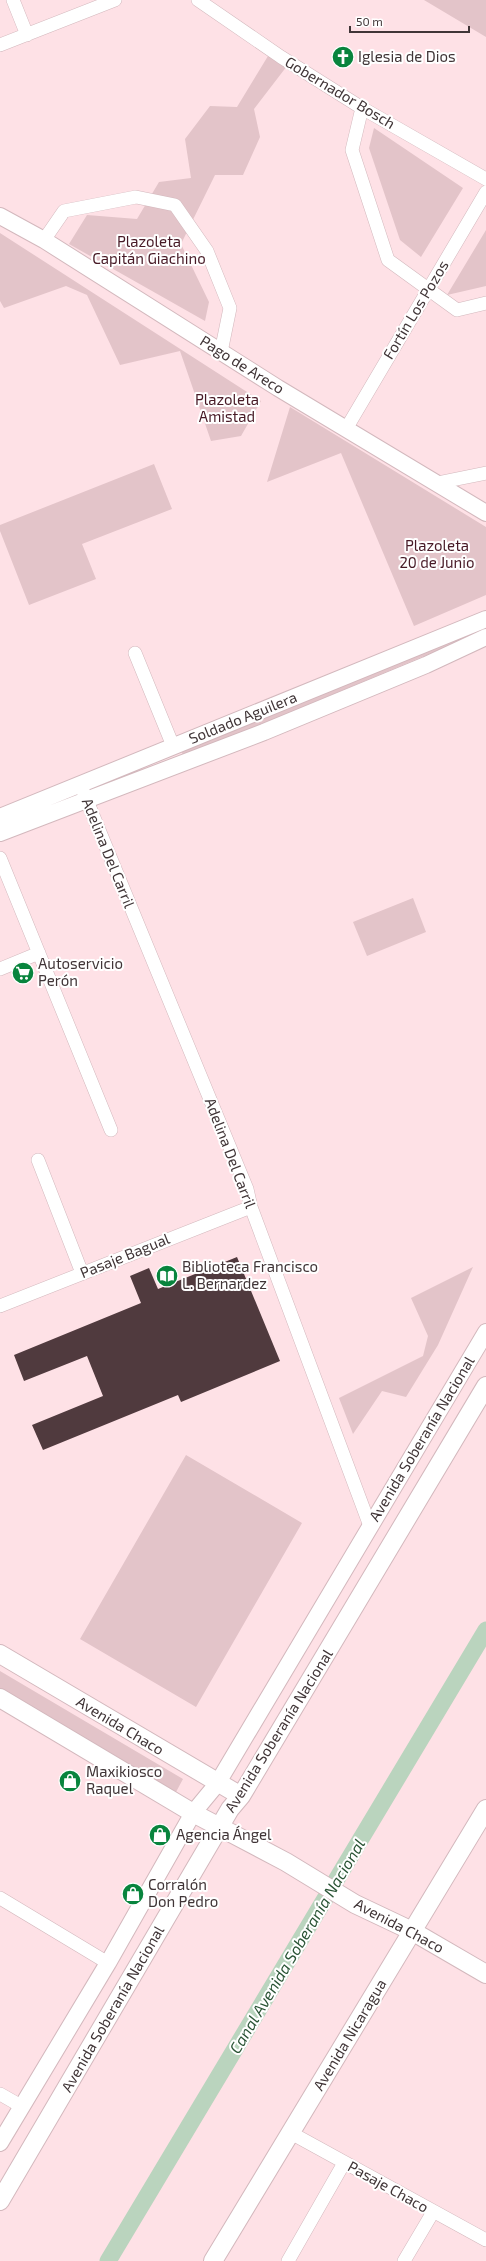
<svg xmlns="http://www.w3.org/2000/svg" width="486" height="2261" viewBox="0 0 486 2261" font-family="'Exo 2',sans-serif">
<style>
.green{fill:#e3c4c9}
.lines{fill:none;stroke-linecap:round;stroke-linejoin:round}
.canal{stroke:#bad4be;stroke-width:17}
.building{fill:#503a3e}
.minor-casing{stroke:#d3b8bd;stroke-width:14}
.tertiary-casing{stroke:#d3b8bd;stroke-width:18}
.secondary-casing{stroke:#d3b8bd;stroke-width:20}
.minor{stroke:#fff;stroke-width:13}
.tertiary{stroke:#fff;stroke-width:16}
.secondary{stroke:#fff;stroke-width:18}
.labels{text-anchor:middle;stroke-width:4;stroke-linejoin:round;paint-order:stroke}
.poi-label{font-size:15px;fill:#403537;stroke:#fff;text-anchor:start}
.street-label{font-size:15px;fill:#403537;stroke:#fff}
.park-label{font-size:15px;fill:#471a26;stroke:#fff}
.water-label{font-size:16px;font-style:italic;fill:#2a5435;stroke:#fff}
</style>
<rect width="100%" height="100%" fill="#fee1e6"/>
<path class="green" d="M424,0H486V37Z
M268,56L287,66L254,109L260,137L243,175H215L181,244L209,302L205,321L69,244L87,215L137,219L159,182L191,178L185,139L210,106L237,107Z
M374,128L463,188L421,257L400,240L369,148Z
M486,230V286L447,295Z
M0,233L261,401L241,436L211,441L180,351L120,365L87,295L66,286L4,308L0,301Z
M290,407L486,527V595L414,626L341,453L267,482Z
M154,464L172,509L82,544L96,579L29,605L0,531V525Z
M486,625V630L184,757L181,751Z
M413,898L426,932L367,956L353,922Z
M473,1267L438,1345L406,1397L382,1391L353,1434L339,1398L423,1356L428,1336L411,1298Z
M186,1455L302,1523L196,1707L80,1639Z
M0,1671L183,1779L176,1792L0,1688Z"/>
<g class="lines">
<path class="canal" d="M108,2261L486,1630"/>
</g>
<path class="building" d="M237,1257L280,1361L181,1402L178,1395L43,1450L32,1425L103,1396L87,1356L24,1381L14,1355L141,1303L130,1276L149,1268L158,1289Z"/>
<g class="lines">
<g class="minor-casing">
<path id="minor" d="M13,0L27,35
M198,0L281,57L362,108L486,179
M0,45L115,0
M362,108L352,150L388,260L457,310L486,303
M44,240L64,211L136,197L175,205L207,251L230,308L221,352
M346,429L486,192
M437,483L486,473
M135,653L173,746
M83,791L247,1189L251,1207L370,1526
M0,858L111,1130
M0,969L39,953
M38,1160L82,1273
M0,1306L251,1207
M0,1898L108,1963
M0,2094L21,2106
M291,2133L486,2240
M288,2261L344,2163
M404,2261L433,2212"/>
</g>
<g class="tertiary-casing">
<path id="tertiary" d="M0,216L44,240L278,388L486,513
M0,817L486,619
M0,833L264,732L426,665L486,637
M0,2143L108,1963L193,1813L217,1784L486,1332"/>
</g>
<g class="secondary-casing">
<path id="secondary" d="M0,1654L241,1796
M0,1698L193,1813L286,1862L355,1904L412,1931L486,1974
M0,2201L230,1809L241,1796L486,1386
M213,2261L486,1809"/>
</g>
<use href="#minor" class="minor"/>
<use href="#tertiary" class="tertiary"/>
<use href="#secondary" class="secondary"/>
</g>
<defs>
<g id="church-disc" transform="scale(1.15)"><circle r="9.5" fill="#08843d" stroke="#fff"/><path d="M-1.2-6h2.4v3.5h3.3v2.4h-3.3V6h-2.4V-.1h-3.3v-2.4h3.3Z" fill="#fff"/></g>
<g id="supermarket-disc" transform="scale(1.15)"><circle r="9.5" fill="#08843d" stroke="#fff"/><path d="M-6-5.5h2.5l.6 2H6L4.5 2H-2.5L-4.4-4H-6ZM-1.5 3.2a1.3 1.3 0 1 0 .1 0ZM3 3.2a1.3 1.3 0 1 0 .1 0Z" fill="#fff"/></g>
<g id="library-disc" transform="scale(1.15)"><circle r="9.5" fill="#08843d" stroke="#fff"/><path d="M-6-4Q-3-5.5-.7-3.5V5Q-3 3-6 4ZM6-4Q3-5.5 .7-3.5V5Q3 3 6 4Z" fill="#fff"/></g>
<g id="shop-disc" transform="scale(1.15)"><circle r="9.5" fill="#08843d" stroke="#fff"/><path d="M-5-2.5h2.3a2.7 3.5 0 0 1 5.4 0H5L5.5 6h-11ZM-1.5-2.5h3a1.5 2.3 0 0 0-3 0Z" fill="#fff"/></g>
</defs>
<g fill-rule="evenodd">
<use href="#church-disc" x="343" y="57"/>
<use href="#supermarket-disc" x="23" y="973"/>
<use href="#library-disc" x="167" y="1276"/>
<use href="#shop-disc" x="70" y="1781"/>
<use href="#shop-disc" x="160" y="1835"/>
<use href="#shop-disc" x="133" y="1894"/>
</g>
<g class="labels">
<g class="poi-label">
<text x="358" y="62">Iglesia de Dios</text>
<text x="38" y="969">Autoservicio<tspan x="38" dy="17">Perón</tspan></text>
<text x="182" y="1272">Biblioteca Francisco<tspan x="182" dy="17">L. Bernardez</tspan></text>
<text x="86" y="1777">Maxikiosco<tspan x="86" dy="17">Raquel</tspan></text>
<text x="176" y="1840">Agencia Ángel</text>
<text x="148" y="1890">Corralón<tspan x="148" dy="17">Don Pedro</tspan></text>
</g>
<g class="street-label">
<text transform="translate(340 93) rotate(31)" y="5">Gobernador Bosch</text>
<text transform="translate(416 310) rotate(-59)" y="5">Fortín Los Pozos</text>
<text transform="translate(242 365) rotate(32)" y="5">Pago de Areco</text>
<text transform="translate(243 718) rotate(-22)" y="5">Soldado Aguilera</text>
<text transform="translate(108 853) rotate(68)" y="5">Adelina Del Carril</text>
<text transform="translate(230 1153) rotate(69)" y="5">Adelina Del Carril</text>
<text transform="translate(125 1256) rotate(-22)" y="5">Pasaje Bagual</text>
<text transform="translate(422 1439) rotate(-59)" y="5">Avenida Soberanía Nacional</text>
<text transform="translate(120 1726) rotate(31)" y="5">Avenida Chaco</text>
<text transform="translate(279 1731) rotate(-58)" y="5">Avenida Soberanía Nacional</text>
<text transform="translate(399 1926) rotate(28)" y="5">Avenida Chaco</text>
<text transform="translate(113 2009) rotate(-60)" y="5">Avenida Soberanía Nacional</text>
<text transform="translate(350 2035) rotate(-59)" y="5">Avenida Nicaragua</text>
<text transform="translate(388 2187) rotate(29)" y="5">Pasaje Chaco</text>
</g>
<g class="park-label">
<text x="149" y="247">Plazoleta<tspan x="149" dy="17">Capitán Giachino</tspan></text>
<text x="227" y="405">Plazoleta<tspan x="227" dy="17">Amistad</tspan></text>
<text x="437" y="551">Plazoleta<tspan x="437" dy="17">20 de Junio</tspan></text>
</g>
<g class="water-label">
<text transform="translate(297 1946) rotate(-59)" y="6">Canal Avenida Soberanía Nacional</text>
</g>
</g>
<path d="M350 26v6h119v-6" fill="none" stroke="#403537" stroke-width="2"/>
<text x="356" y="26" font-size="12" fill="#403537" stroke="#ffffff" stroke-width="3" paint-order="stroke">50 m</text>
</svg>
